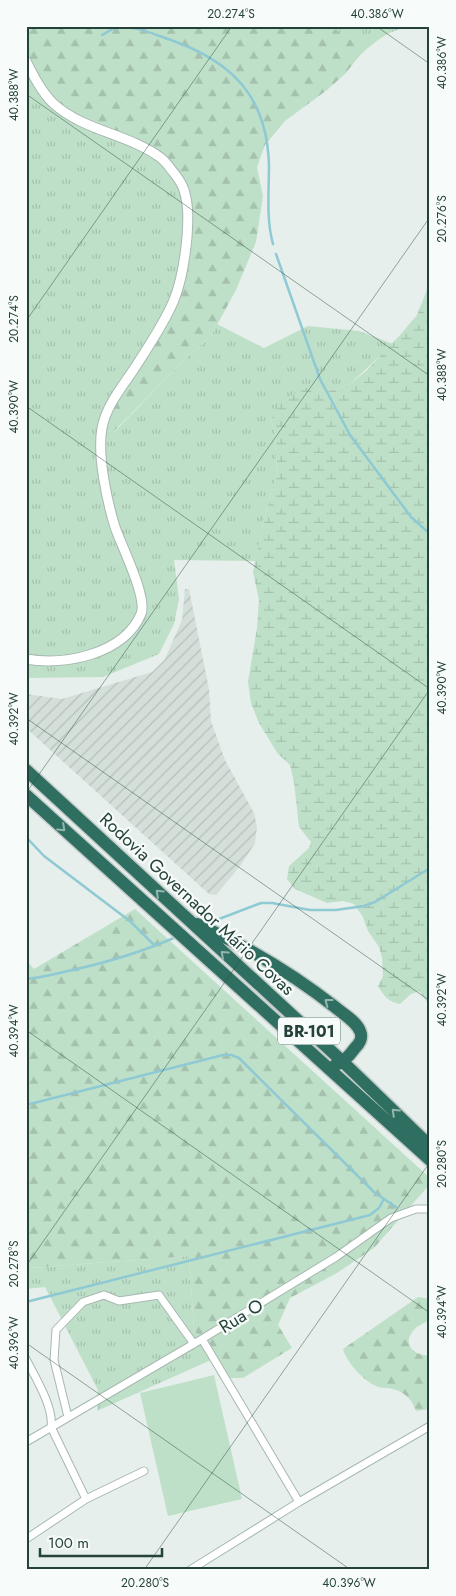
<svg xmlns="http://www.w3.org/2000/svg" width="456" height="1596" viewBox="0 0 456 1596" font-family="Jost,sans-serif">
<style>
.industrial{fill:url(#industrial-furrows)}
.grass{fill:url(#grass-tufts)}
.forest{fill:url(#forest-firs)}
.wetland{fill:url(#wetland-marsh)}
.garden{fill:#bfe0c8}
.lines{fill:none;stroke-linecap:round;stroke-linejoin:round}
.stream{stroke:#8ec9d4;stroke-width:2.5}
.minor-casing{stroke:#a8b8b2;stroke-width:9}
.tertiary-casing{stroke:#a8b8b2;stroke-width:11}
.motorway-casing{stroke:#c2cac8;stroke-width:15}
.minor{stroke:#fff;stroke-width:7}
.tertiary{stroke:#fff;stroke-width:9}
.motorway{stroke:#2f6f62;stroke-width:12}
.oneway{stroke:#93b5ae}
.ticks{fill:none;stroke:#24423a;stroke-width:1;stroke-opacity:0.45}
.labels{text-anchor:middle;stroke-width:4.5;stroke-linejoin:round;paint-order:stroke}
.shield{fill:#f7fbf9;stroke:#637a73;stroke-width:1}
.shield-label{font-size:16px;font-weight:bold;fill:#24423a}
.street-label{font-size:18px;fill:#24423a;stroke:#f7fbf9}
.neatline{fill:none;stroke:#24423a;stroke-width:2}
.ticks-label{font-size:12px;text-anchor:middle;fill:#24423a}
</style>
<defs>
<pattern id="industrial-furrows" width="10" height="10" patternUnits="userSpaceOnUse" patternTransform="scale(1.25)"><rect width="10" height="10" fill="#d4dfda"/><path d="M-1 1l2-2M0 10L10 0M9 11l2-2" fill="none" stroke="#b6c1bc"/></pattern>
<pattern id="grass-tufts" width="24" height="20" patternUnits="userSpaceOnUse" patternTransform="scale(1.25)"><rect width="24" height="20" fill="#bfe0c8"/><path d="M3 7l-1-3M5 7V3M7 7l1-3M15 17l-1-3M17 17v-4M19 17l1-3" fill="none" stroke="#a4c1ad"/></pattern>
<pattern id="forest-firs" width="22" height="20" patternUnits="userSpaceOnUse" patternTransform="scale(1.25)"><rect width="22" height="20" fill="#bfe0c8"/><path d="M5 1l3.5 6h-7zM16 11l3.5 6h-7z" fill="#a4c1ad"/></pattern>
<pattern id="wetland-marsh" width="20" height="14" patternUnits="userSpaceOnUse" patternTransform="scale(1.25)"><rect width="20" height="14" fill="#bfe0c8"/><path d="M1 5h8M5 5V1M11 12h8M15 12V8" fill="none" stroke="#a4c1ad"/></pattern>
</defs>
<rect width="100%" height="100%" fill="#e6efeb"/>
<path class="industrial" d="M185,589H189L209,689L211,721L225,760L254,813L257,827L255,843L241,865L216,895L209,894L26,728V694L62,699L152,672L165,659L182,620Z"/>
<path class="grass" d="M330,26H430V29C396,24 384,34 360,55L364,49Z
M26,59L142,146L187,186L192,203V224L184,284L108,431L114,432L179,365L211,336L217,324L264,348L308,326L359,331L393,344L350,384L326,392L314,388L271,420L275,433L277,475L263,523L256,561L174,560L179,599L174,624L159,654L103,677L26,678Z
M26,1256L30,1268L189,1256L194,1329L211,1360L97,1411L98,1390L45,1287L26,1289Z"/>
<path class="forest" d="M26,26H330L365,49L345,74L327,90L285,121L265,145L257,167L263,196L256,242L236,290L211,336L179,365L113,432L108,431L105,428L108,414L155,340L189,249L192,224V203L187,186L175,171L120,136L56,105L26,59Z
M135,909L430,1178V1184L374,1248L337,1273L290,1298L278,1325L292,1348L243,1378H220L194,1329L189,1256L30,1268L26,1256V960L34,969Z
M418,1297L430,1299V1320C423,1324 415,1326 411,1334C403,1347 418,1357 430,1355V1409L416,1411C411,1397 402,1390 388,1388C384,1388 380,1388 376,1386C363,1380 347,1363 343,1349Z"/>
<path class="wetland" d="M430,282V1006L419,991L411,994L400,1004C388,1002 384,996 378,986L383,976L382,957L379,947L368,931L363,917L354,904L343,901L327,903L295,889L287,879L289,866L309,848L311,842L299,827L294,782L290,765L278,754L259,723L251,703L248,682L257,628L259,600L253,572L263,523L277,475L275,433L271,420L280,403L303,388H314L326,392L350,384L367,370L400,335L417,315Z"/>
<path class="garden" d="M214,1375L242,1499L168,1516L140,1393Z"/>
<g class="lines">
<path class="stream" d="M102,35C106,33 111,29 116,28C133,24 155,35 171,40C233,62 267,97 269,165C269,191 266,219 273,244
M276,254L320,379L350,435L411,517L430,534
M26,837L44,856L131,922L153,944L157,945
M206,924L261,903H272L310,910H336L364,906L375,902L430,868
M26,979C41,978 54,974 68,971C105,963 142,952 176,937
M26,1105L223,1055H231L239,1058L375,1193L396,1207
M26,1302L370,1215L379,1208L384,1199"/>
<g class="minor-casing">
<path id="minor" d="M202,1339L299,1502
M26,1359C35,1377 54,1407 51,1427L86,1499
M68,1417L54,1360L56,1330L83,1302L104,1295L119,1301L159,1295L194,1344
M26,1442L202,1339L336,1257L391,1218L416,1209H430
M26,1539L86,1499L144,1471
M190,1570L299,1502L430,1426"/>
</g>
<g class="tertiary-casing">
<path id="tertiary" d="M26,61C33,75 42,93 54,104C84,131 129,134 161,158C166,162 170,168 174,173C178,178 182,184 184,190C189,206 188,221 187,237C185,259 182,280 174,300C164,324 148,347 134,369C122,387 106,406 102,428C97,455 107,501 115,527C121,545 148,598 141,614C124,654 65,666 26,659"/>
</g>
<g class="motorway-casing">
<path id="motorway" d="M26,770L342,1061L430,1146
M26,795L430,1160
M197,924C246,946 293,974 335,1007C343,1014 356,1021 360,1031C363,1038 360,1043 355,1048C350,1055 343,1063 335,1065"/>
</g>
<use href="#minor" class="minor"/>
<use href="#tertiary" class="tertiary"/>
<use href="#motorway" class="motorway"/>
</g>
<defs><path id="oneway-chevron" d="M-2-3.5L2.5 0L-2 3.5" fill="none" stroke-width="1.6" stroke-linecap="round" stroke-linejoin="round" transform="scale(1.25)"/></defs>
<g class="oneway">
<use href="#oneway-chevron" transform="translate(62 828) rotate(43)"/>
<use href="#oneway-chevron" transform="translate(159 893) rotate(-137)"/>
<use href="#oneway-chevron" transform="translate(224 954) rotate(-138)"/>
<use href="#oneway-chevron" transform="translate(328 1002) rotate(-143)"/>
<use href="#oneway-chevron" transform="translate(395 1112) rotate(-136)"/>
</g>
<path class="ticks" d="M376,26L430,64M26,94L430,376M26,321L232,26M26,406L430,689M26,718L430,1001M26,793L430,217M26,1030L430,1313M26,1266L430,689M26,1343L351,1570M144,1570L430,1162"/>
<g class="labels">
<rect class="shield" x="278" y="1017.5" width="62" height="27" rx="4"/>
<g class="shield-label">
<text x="309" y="1037">BR-101</text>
</g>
<g class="street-label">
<text transform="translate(197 904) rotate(43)" y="6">Rodovia Governador Mário Covas</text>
<text transform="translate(241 1316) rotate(-32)" y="6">Rua O</text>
</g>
</g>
<rect width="456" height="1596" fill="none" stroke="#f7fbf9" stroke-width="55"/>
<path d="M40 1548v8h122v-8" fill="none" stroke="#24423a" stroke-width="2.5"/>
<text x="48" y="1548" font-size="15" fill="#24423a" stroke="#f7fbf9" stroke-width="4" paint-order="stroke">100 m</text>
<rect x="28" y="28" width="400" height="1540" class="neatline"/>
<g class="ticks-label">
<text x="231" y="18">20.274°S</text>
<text x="377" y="18">40.386°W</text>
<text transform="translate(442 63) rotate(-90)" y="4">40.386°W</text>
<text transform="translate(14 95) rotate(-90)" y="4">40.388°W</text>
<text transform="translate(442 219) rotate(-90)" y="4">20.276°S</text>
<text transform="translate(14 319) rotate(-90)" y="4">20.274°S</text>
<text transform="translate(442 375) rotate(-90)" y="4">40.388°W</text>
<text transform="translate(14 407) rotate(-90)" y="4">40.390°W</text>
<text transform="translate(442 688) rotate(-90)" y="4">40.390°W</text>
<text transform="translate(14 719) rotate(-90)" y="4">40.392°W</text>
<text transform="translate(442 1000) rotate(-90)" y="4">40.392°W</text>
<text transform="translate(14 1031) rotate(-90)" y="4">40.394°W</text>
<text transform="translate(442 1164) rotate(-90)" y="4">20.280°S</text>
<text transform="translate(14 1264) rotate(-90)" y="4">20.278°S</text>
<text transform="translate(442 1312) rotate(-90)" y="4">40.394°W</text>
<text transform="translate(14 1343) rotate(-90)" y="4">40.396°W</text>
<text x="145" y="1587">20.280°S</text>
<text x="349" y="1587">40.396°W</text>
</g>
</svg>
